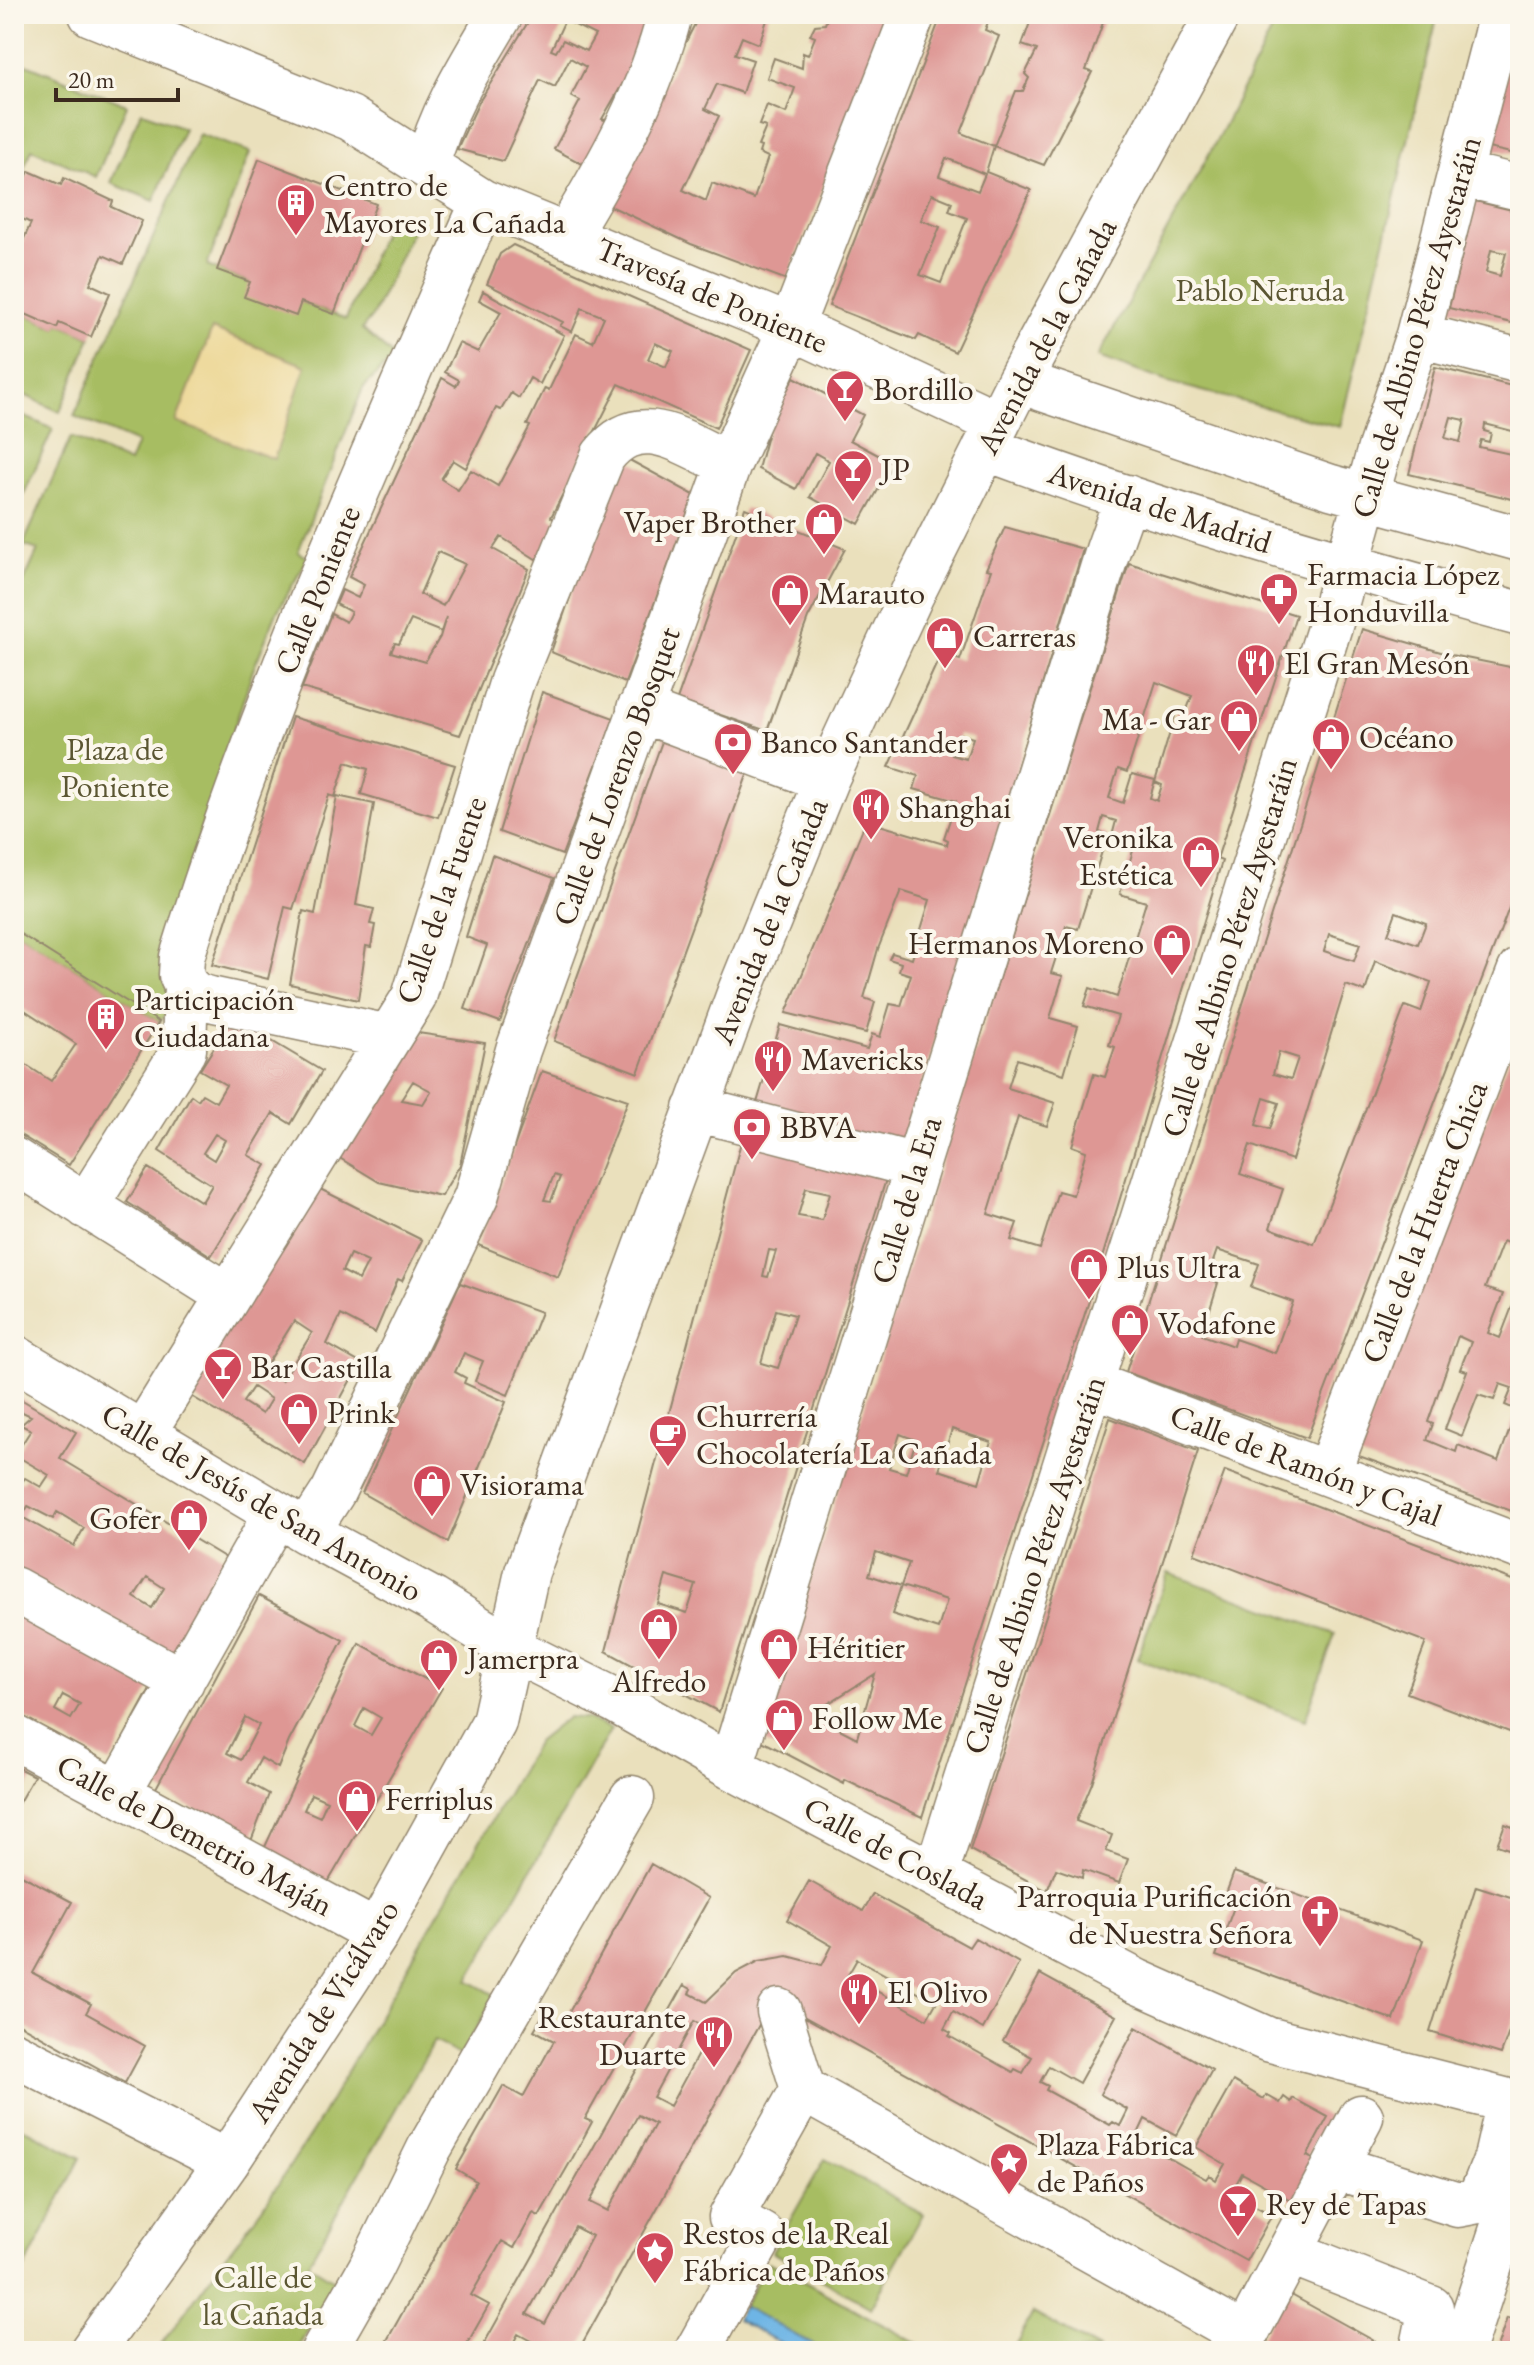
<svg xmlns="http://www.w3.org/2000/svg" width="1534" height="2365" viewBox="0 0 1534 2365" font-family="'EB Garamond',serif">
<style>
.green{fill:#a7bd62;stroke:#717440;stroke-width:2}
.sand{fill:#eeda9e;stroke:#94825e;stroke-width:2}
.water{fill:#6eb5e5;stroke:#547082;stroke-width:2}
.building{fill:#de9794;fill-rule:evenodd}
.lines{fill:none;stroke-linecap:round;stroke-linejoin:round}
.minor-casing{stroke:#92856d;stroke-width:47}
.minor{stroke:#fff;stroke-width:44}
.labels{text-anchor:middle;stroke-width:8;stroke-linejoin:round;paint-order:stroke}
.poi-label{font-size:32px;fill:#3b2a1e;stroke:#fbf7ec;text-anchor:start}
.park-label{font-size:32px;fill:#5b5632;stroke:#fbf7ec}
.street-label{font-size:32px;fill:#3b2a1e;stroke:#fbf7ec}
</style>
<rect width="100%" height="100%" fill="#fbf7ec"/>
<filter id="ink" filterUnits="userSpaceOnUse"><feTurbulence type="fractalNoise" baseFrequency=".0125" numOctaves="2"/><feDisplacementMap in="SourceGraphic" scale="16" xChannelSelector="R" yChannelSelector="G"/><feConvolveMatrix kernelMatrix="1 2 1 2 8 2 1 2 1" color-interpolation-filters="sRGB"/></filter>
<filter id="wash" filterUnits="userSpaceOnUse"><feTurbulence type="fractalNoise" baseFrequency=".006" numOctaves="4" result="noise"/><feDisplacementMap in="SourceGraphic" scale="32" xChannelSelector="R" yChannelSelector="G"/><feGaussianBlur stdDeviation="1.8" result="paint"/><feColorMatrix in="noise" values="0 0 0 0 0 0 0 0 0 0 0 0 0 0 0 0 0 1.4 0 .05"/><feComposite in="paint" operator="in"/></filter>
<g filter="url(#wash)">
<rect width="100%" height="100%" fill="#eae0bc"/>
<path class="green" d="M1280,14H1438L1340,427L1168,382L1098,357L1220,134Z
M14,59L127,105L96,177L32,149L14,190Z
M141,111L184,128L154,201L111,183Z
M199,134L250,152L207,266L346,319L389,218L412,231L373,315L362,329L394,357L363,388L298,552L308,558L276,614L253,670L170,925L168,1012L159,1022L14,930V604L38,550L23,545L71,437L129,463L137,443L74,416Z
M14,309L56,328L59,323L91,337L60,412L14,390Z
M14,412L53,429L14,516Z
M1168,1573L1335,1634L1305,1720L1137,1659Z
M568,1717L589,1719L611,1729L468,1980L495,1995L461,2056L434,2041L308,2264L336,2281L296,2351H156L267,2201L314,2129L537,1742Z
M14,2123L81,2158L14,2289Z
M825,2159L923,2214L871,2308L772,2252Z
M768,2262L931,2351H824L743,2306Z
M1033,2313L1099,2349L1098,2351H1012Z"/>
<path class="sand" d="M212,329L306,366L274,459L176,422Z"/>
<path class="water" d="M743,2306L824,2351H795L736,2319Z"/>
<g id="blocks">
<path class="building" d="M533,14H650L638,57L602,119L609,122L586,166L554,149L580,101L571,96L586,67L570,58L555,87L540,80L503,161L457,149L479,102ZM565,20L595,35L586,51L563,40L556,52L551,50Z
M700,14H769L759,44L742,37L735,54L753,60L742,93L717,84L705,109L719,116L683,190L706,201L712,183L754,199L768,157L759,153L761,147L758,146L766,127L759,125L767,105L786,113L795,88L767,78L774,58L802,68L803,53L808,55L815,37L810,35L815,25L825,24L829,14H890L787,280L691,244L604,203Z
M942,14H991L985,30L999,36L961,133L994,146L1016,91H1023L1029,78L1025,74L1037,50L1022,45L1033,14H1106L1086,70L1092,72L1044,165L994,146L986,172L1031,190L955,352L919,335L916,340L829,306ZM946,158L985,174L978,191L939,176ZM932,194L952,202L949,211L967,218L941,283L920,275L940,227L921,220Z
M1514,41L1520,42V155L1488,148Z
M259,159L376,204L334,314L301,302L296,316L244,297L250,282L217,270Z
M29,171L61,185L64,178L113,201L111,207L142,221L123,264L103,255L90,284L110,293L91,337L59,323L57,328L14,309V250L18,252L31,223L14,215V206Z
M1475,201L1520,212V325L1449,308ZM1491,250L1506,253L1500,276L1486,272Z
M513,245L751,350L716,428L619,384L551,517L557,522L539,561L501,537L493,549L529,569L460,735L302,688L331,614L346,622L351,612L336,604L342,590L358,598L364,585L349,577L442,378L456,386L459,380L445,372L459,343L478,352L501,312L479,300L483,291L564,335L540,384L530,378L519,398L511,393L501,410L496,408L466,468L453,460L441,479L458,490L471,470L498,486L530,426L527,425L545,388L549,390L576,334L593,342L604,317L582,308L572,332L560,326L563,322L487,284L500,254ZM655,343L673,351L666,367L648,359ZM438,552L465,564L443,606L420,594ZM446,617L440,637L425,662L391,652L395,643L399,644L411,620L441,632Z
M1435,367L1520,388V433L1485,424L1484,431L1491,433L1489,442L1481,440L1479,447L1520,456V501L1409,474ZM1451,417L1465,420L1460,442L1445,438Z
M794,377L863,415L850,440L893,463L859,524L810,497L829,461L815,453L796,489L758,469L771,421Z
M624,457L694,495L625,683L551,652L603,502Z
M745,508L845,549L808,618L767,731L677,700Z
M1005,527L1083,549L901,1154L754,1113L780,1025L867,1049L872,1034L880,1037L890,1004L901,1006L911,975L899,971L901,963L889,959L892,953L912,959L930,900L901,891L878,949L864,998L875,1002L866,1033L786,1013L866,821L947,845L948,840L944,838L956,801L914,789L918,776L889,767L941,654L960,660L991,570L986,569ZM959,734L973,738L966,759L952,755Z
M1129,563L1296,615L1217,859L1222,861L1089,1301L922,1817L845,1780L844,1784L760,1740ZM1156,682L1192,696L1186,712L1177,709L1155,782L1162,785L1157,801L1150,798L1155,780L1132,774L1123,803L1109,798L1118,769L1127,772ZM1103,817L1116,821L1112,836L1135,844L1120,894L1146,902L1117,997L1090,988L1084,1006L1118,1016L1109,1045L1115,1047L1105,1077L1094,1074L1072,1146L1086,1151L1073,1195L1058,1191L1040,1249L1011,1240L1017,1223L988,1214L1018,1117L1047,1126L1055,1103L1008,1088L1017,1059L1064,1074L1078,1026L1050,1018L1063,976L1051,973L1066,926L1078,929L1107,835L1099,832ZM952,1429L991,1442L979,1483L939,1470ZM900,1434L916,1440L906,1473L889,1468ZM876,1552L909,1563L901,1586L869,1575ZM901,1586L947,1600L938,1629L892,1614ZM875,1674L857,1738L816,1717L818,1710Z
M1362,629L1451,655L1520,669V879L1307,1438L1126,1372ZM1396,912L1426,923L1418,944L1388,934ZM1329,934L1360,944L1354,961L1324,951ZM1375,961L1431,982L1421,1012L1405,1006L1314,1244L1270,1228L1283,1189L1240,1174L1250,1145L1292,1160L1346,985L1365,992ZM1279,1052L1298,1058L1291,1079L1273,1074ZM1264,1098L1279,1103L1270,1129L1256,1125ZM1217,1250L1259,1264L1251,1287L1293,1302L1275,1353L1235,1339L1233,1346L1202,1335L1218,1283L1207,1279Z
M542,692L614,718L562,855L499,832Z
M292,717L455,765L438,817L361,794L368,769L346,762L335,797L329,795L293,909L285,907L268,979L212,965Z
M664,736L750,767L638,1073L554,1041Z
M337,796L374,804L356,905L374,909L370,924L375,925L371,947L366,946L358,1000L290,984L303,911L315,914Z
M492,855L554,878L500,1022L465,1009L487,945L466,937Z
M14,930L159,1022L69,1165L14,1131V1057L51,1081L76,1044L14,1003Z
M230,1022L253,1030L322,1071L291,1124L273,1113L248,1155L266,1165L211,1256L127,1202L148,1168L202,1202L212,1185L159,1151L191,1095L198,1100L202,1094L216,1102L226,1085L200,1070ZM215,1134L225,1140L214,1160L203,1153Z
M1520,1030V1248L1503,1241L1485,1288L1503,1294L1488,1333L1500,1338L1520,1286V1514L1356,1455ZM1458,1336L1471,1342L1460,1369L1467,1371L1445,1429L1462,1436L1478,1395L1494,1400L1500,1384L1512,1388L1505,1405L1517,1410L1498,1461L1458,1445L1456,1452L1427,1440L1433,1424L1428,1422Z
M418,1033L485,1043L460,1165L441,1196L379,1182L333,1154ZM413,1081L431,1091L423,1104L401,1100Z
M542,1071L628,1100L558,1277L478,1245ZM554,1175L560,1177L551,1201L544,1200Z
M741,1142L888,1173L719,1712L606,1651ZM806,1188L830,1193L822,1220L798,1216ZM769,1250L776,1251L768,1277L763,1276ZM776,1310L795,1315L778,1368L761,1363ZM666,1576L696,1585L687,1613L658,1604Z
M314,1186L422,1240L402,1281L398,1279L375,1333L341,1315L327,1344L360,1363L305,1464L186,1393ZM350,1254L368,1262L359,1280L342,1271ZM294,1321L312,1333L282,1381L264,1369ZM253,1387L271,1399L262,1414L243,1402Z
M460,1283L541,1312L508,1395L475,1381L483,1361L464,1353L455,1372L466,1378L464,1383L506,1402L448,1542L362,1493Z
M14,1395L76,1432L60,1458L226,1558L173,1654L14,1570V1478L22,1482L25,1478L41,1487L49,1475L15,1455L31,1430L21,1425L31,1416L14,1408ZM28,1506L53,1519L57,1512L84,1528L74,1546L22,1517ZM147,1577L164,1588L152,1608L134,1597Z
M1110,1418L1198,1451L1092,1783L1076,1821L1112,1835L1106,1851L1128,1859L1119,1883L1083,1870L1082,1878L1056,1869L1047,1891L970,1850Z
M1225,1471L1520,1583V1736L1407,1693L1426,1642L1194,1554Z
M259,1596L343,1640L289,1741L278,1768L261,1758L248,1782L269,1794L251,1841L156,1788ZM245,1717L259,1725L241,1760L227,1753Z
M14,1610L152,1685L110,1763L14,1712ZM63,1695L80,1704L71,1719L55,1710Z
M359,1643L442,1688L327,1884L264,1849ZM364,1708L381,1718L371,1735L355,1726ZM311,1794L327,1801L320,1817L304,1810Z
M14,1766L34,1776L14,1811Z
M1505,1824L1520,1830V1853L1497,1845Z
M651,1864L709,1898L585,2119L592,2122L572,2159L539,2216L533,2213L514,2248L502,2241L471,2295L489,2305L463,2351H381L476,2181L456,2169L503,2086L523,2097L554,2041L534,2030L543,2015L562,2025Z
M14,1871L72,1902L33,1973L91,2004L86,2013L145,2046L125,2083L14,2021Z
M1234,1872L1423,1940L1394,2020L1216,1956L1234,1907L1223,1902Z
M809,1881L863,1911L873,1894L969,1947L975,1938L1019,1963L983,2029L953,2012L944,2029L951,2033L949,2036L1013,2072L1015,2069L1023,2073L1032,2057L1003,2041L1040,1974L1116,2016L1079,2083L1049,2066L1040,2082L1048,2086L1046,2090L1110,2125L1113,2122L1120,2126L1128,2110L1100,2094L1136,2027L1212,2070L1176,2136L1145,2119L1137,2136L1144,2140L1143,2143L1206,2179L1209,2175L1216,2180L1225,2164L1196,2147L1233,2081L1264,2099L1266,2095L1280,2103L1284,2097L1291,2102L1293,2098L1328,2117L1307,2156L1319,2162L1296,2203L1242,2173L1231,2193L1272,2215L1246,2261L796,2012L760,2023L578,2351H532L536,2344L518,2334L509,2351H480L684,1985L691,1989L689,1993L706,2002L736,1973L759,1961L788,1956L822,1965L832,1946L787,1920ZM857,1959L936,2003L927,2019L848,1975ZM694,2021L711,2030L670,2106L653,2097ZM638,2115L655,2124L608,2211L590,2202ZM575,2227L592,2236L545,2324L527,2314Z
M1476,1886L1520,1900V2002L1501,2054L1430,2032Z
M1286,2292L1378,2343L1373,2351H1253Z
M1507,2318L1520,2322V2351H1496Z"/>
</g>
</g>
<g filter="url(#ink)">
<use href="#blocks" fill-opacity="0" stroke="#92856d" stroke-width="2"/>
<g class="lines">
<g class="minor-casing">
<path id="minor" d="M91,14L350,118L483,202L791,327L998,423
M427,166C441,111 472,63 501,14
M1462,174L1520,188
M568,233C610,164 650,93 670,14
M1418,335L1520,361
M1019,381L1331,487L1520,539
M985,448C1160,513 1340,565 1520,614
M639,709L826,780
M186,986L196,995L210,999L389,1037
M696,1109L916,1166
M14,1160L226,1294
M86,1206L184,1050L186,986L181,975L182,957C262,697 374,451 483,202
M14,1357L307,1532L433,1600L510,1648L614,1700L731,1767L1136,1981L1267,2039L1520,2104
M1092,1384L1520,1547
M142,1435L414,997L512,681L603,456C640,408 684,444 729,464
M1328,1473L1520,970
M307,1532L333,1492L476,1197L518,1050L729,464L791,327L913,14
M14,1589L182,1681
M14,1737L377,1933
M731,1767L1108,550L1127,497
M118,1793L276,1514
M936,1874L1333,616L1380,448L1418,335L1501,14
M779,2011L803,2089L1245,2336L1237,2351
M14,2054L227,2162
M1348,2171L1458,2205L1479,2201L1496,2158L1509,2101
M1292,2253L1431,2308L1422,2351
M1245,2336L1361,2117
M92,2351L227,2162L377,1933L494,1722L527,1572L740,991L826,780L912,594L1019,381L1218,14
M323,2351L370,2269L429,2149L632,1798
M697,2351L762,2235L731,2217L803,2089
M1462,2351L1520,2174"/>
</g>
<use href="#minor" class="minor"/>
</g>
</g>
<defs>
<g id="building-pin" transform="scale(2)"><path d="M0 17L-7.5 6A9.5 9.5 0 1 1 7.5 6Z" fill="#d1495b" stroke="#fbf7ec"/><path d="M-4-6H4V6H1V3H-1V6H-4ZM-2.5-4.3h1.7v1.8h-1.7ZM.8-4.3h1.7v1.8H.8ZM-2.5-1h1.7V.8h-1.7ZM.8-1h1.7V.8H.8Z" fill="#fff"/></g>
<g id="bar-pin" transform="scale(2)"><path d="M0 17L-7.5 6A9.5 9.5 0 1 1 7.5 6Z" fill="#d1495b" stroke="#fbf7ec"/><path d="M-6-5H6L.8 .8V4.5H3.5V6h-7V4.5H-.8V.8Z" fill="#fff"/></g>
<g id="shop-pin" transform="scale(2)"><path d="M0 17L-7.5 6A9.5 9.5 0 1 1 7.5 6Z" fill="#d1495b" stroke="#fbf7ec"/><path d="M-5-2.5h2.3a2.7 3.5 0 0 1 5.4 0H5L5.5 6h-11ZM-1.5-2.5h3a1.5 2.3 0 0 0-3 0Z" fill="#fff"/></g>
<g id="pharmacy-pin" transform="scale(2)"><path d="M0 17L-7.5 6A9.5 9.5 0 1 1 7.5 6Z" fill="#d1495b" stroke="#fbf7ec"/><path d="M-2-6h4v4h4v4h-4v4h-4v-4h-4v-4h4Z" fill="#fff"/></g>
<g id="restaurant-pin" transform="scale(2)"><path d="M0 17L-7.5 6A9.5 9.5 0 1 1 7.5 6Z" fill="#d1495b" stroke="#fbf7ec"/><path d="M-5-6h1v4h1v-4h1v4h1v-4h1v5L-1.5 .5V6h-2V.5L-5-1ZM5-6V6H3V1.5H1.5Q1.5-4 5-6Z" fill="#fff"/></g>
<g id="bank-pin" transform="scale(2)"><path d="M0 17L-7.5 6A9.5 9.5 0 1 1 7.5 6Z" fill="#d1495b" stroke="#fbf7ec"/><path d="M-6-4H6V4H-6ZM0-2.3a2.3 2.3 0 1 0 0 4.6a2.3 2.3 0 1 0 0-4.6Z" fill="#fff"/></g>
<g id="cafe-pin" transform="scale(2)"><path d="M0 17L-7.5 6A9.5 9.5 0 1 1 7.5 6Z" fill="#d1495b" stroke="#fbf7ec"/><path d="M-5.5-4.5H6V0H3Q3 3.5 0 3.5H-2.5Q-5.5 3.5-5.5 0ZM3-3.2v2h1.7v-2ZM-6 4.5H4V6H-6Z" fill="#fff"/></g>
<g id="church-pin" transform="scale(2)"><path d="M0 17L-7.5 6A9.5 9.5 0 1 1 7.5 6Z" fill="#d1495b" stroke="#fbf7ec"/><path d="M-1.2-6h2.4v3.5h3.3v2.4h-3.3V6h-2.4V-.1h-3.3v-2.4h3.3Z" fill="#fff"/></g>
<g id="sight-pin" transform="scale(2)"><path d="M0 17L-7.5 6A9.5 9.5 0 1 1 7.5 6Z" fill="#d1495b" stroke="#fbf7ec"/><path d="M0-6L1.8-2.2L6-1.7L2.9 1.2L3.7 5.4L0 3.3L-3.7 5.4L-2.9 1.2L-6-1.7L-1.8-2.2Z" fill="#fff"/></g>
</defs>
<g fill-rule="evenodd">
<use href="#building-pin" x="296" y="203"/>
<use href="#bar-pin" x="845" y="389"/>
<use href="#bar-pin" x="853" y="469"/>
<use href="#shop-pin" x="824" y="522"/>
<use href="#pharmacy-pin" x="1279" y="592"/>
<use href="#shop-pin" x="790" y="593"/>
<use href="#shop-pin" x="945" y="636"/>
<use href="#restaurant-pin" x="1256" y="663"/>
<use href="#shop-pin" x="1239" y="719"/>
<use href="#shop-pin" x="1331" y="737"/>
<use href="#bank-pin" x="733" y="742"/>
<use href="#restaurant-pin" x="871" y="807"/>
<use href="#shop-pin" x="1201" y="855"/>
<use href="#shop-pin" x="1172" y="943"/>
<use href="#building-pin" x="106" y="1017"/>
<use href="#restaurant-pin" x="773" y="1059"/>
<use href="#bank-pin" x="752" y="1127"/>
<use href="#shop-pin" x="1089" y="1267"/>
<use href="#shop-pin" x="1130" y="1323"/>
<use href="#bar-pin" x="223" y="1367"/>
<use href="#shop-pin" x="299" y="1412"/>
<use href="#cafe-pin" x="668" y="1434"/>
<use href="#shop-pin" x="432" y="1484"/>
<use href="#shop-pin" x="189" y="1518"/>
<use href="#shop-pin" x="659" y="1627"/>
<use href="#shop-pin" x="779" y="1647"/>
<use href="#shop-pin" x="439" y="1658"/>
<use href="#shop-pin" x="784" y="1718"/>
<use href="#shop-pin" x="357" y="1799"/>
<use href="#church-pin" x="1320" y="1914"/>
<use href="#restaurant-pin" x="859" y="1992"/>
<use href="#restaurant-pin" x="714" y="2035"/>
<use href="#sight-pin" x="1009" y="2162"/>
<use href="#bar-pin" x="1238" y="2204"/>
<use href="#sight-pin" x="655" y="2251"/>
</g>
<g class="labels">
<g class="poi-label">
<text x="324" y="196">Centro de<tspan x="324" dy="37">Mayores La Cañada</tspan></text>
<text x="873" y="400">Bordillo</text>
<text x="881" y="480">JP</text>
<text x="796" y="533" text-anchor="end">Vaper Brother</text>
<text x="1307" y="585">Farmacia López<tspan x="1307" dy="37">Honduvilla</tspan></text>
<text x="818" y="604">Marauto</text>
<text x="973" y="647">Carreras</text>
<text x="1284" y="674">El Gran Mesón</text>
<text x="1211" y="730" text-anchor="end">Ma - Gar</text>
<text x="1359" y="748">Océano</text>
<text x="761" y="753">Banco Santander</text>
<text x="899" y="818">Shanghai</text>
<text x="1173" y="848" text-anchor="end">Veronika<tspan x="1173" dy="37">Estética</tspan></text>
<text x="1144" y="954" text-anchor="end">Hermanos Moreno</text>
<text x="134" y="1010">Participación<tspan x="134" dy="37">Ciudadana</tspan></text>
<text x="801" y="1070">Mavericks</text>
<text x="780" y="1138">BBVA</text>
<text x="1117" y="1278">Plus Ultra</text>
<text x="1158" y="1334">Vodafone</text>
<text x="251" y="1378">Bar Castilla</text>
<text x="327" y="1423">Prink</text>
<text x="696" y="1427">Churrería<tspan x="696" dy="37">Chocolatería La Cañada</tspan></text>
<text x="460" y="1495">Visiorama</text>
<text x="161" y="1529" text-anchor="end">Gofer</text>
<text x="807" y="1658">Héritier</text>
<text x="467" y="1669">Jamerpra</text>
<text x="659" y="1692" text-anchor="middle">Alfredo</text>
<text x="812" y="1729">Follow Me</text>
<text x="385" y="1810">Ferriplus</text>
<text x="1292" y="1907" text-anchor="end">Parroquia Purificación<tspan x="1292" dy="37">de Nuestra Señora</tspan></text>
<text x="887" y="2003">El Olivo</text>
<text x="686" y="2028" text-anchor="end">Restaurante<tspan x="686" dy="37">Duarte</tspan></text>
<text x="1037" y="2155">Plaza Fábrica<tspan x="1037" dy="37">de Paños</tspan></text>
<text x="1266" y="2215">Rey de Tapas</text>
<text x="683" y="2244">Restos de la Real<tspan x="683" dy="37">Fábrica de Paños</tspan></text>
</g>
<g class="park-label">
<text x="1260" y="301">Pablo Neruda</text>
<text x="115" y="760">Plaza de<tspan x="115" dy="37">Poniente</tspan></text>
<text x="263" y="2288">Calle de<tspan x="263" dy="37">la Cañada</tspan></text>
</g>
<g class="street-label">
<text transform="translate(712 295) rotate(23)" y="11">Travesía de Poniente</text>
<text transform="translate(1416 327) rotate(-74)" y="11">Calle de Albino Pérez Ayestaráin</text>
<text transform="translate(1046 336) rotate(-62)" y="11">Avenida de la Cañada</text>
<text transform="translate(1160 507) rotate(18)" y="11">Avenida de Madrid</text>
<text transform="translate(317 590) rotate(-68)" y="11">Calle Poniente</text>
<text transform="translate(616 776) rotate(-70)" y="11">Calle de Lorenzo Bosquet</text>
<text transform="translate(441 900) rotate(-71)" y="11">Calle de la Fuente</text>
<text transform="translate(769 921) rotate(-68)" y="11">Avenida de la Cañada</text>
<text transform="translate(1229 947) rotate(-73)" y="11">Calle de Albino Pérez Ayestaráin</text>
<text transform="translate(906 1200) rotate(-73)" y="11">Calle de la Era</text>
<text transform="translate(1424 1222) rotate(-69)" y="11">Calle de la Huerta Chica</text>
<text transform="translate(1306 1465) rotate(21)" y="11">Calle de Ramón y Cajal</text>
<text transform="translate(262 1502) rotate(30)" y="11">Calle de Jesús de San Antonio</text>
<text transform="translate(1034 1565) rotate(-72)" y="11">Calle de Albino Pérez Ayestaráin</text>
<text transform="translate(195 1835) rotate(28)" y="11">Calle de Demetrio Maján</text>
<text transform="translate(896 1853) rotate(28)" y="11">Calle de Coslada</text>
<text transform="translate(323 2011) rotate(-58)" y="11">Avenida de Vicálvaro</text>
</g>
</g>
<rect width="1534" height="2365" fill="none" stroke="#fbf7ec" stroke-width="48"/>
<path d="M56 88v12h122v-12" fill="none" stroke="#3b2a1e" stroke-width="4"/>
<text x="68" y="88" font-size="24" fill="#3b2a1e" stroke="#fbf7ec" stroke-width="6" paint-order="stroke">20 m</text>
</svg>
